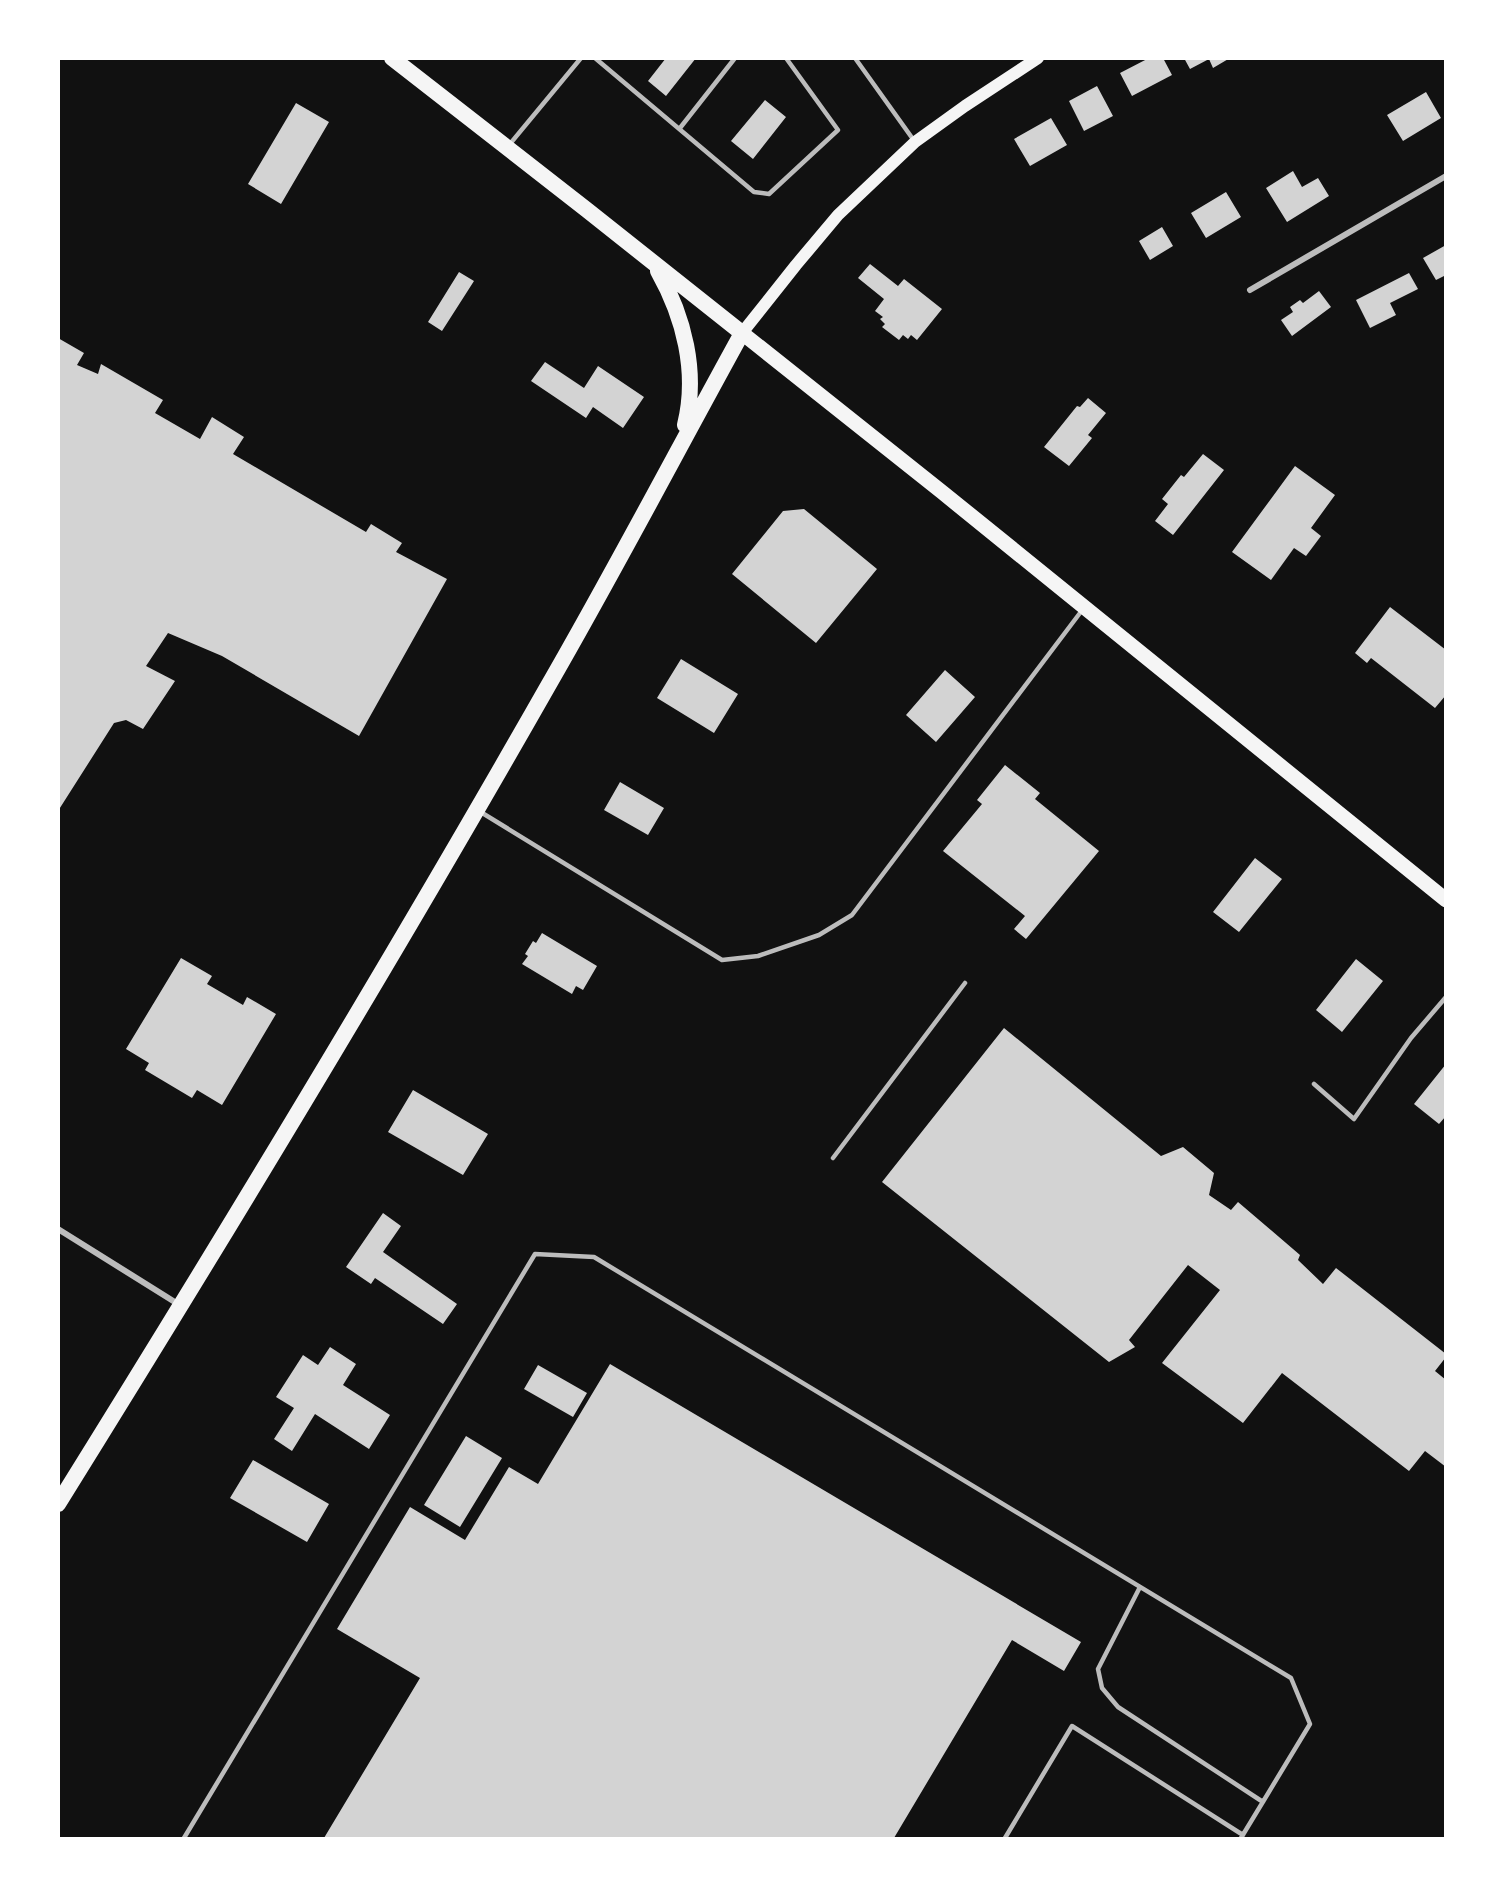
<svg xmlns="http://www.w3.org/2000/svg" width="1504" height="1897" viewBox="0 0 1504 1897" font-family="'Public Sans',sans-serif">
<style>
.building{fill:#d3d3d3}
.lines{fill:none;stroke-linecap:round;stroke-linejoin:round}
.service{stroke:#bcbcbc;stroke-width:4.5}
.minor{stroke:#bcbcbc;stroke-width:6}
.secondary{stroke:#f5f5f5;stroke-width:12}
.primary{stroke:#f5f5f5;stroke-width:15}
.trunk{stroke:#f5f5f5;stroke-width:16}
</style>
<rect width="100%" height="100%" fill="#111"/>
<path class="building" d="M666,58H696L666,96L648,81Z
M1149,58H1163L1172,75L1132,96L1120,73Z
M1184,58H1230L1213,68L1209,59L1190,69Z
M1097,86L1113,116L1084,131L1069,101Z
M1426,92L1441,118L1403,141L1387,115Z
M765,100L786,117L753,159L731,141Z
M296,103L329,122L281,204L248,184Z
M1051,118L1067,145L1030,166L1014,139Z
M1293,171L1302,187L1318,178L1329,196L1287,222L1266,188Z
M1226,192L1241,217L1206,238L1191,213Z
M1162,227L1173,246L1150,260L1139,241Z
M1446,245V275L1436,280L1423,258Z
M870,264L898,286L904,279L942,309L917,340L911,335L908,339L903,335L899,340L882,327L885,324L880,319L883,317L875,311L884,299L858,278Z
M459,272L474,281L442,331L428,322Z
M1409,273L1418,289L1390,303L1396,315L1370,328L1356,300Z
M1319,291L1331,307L1292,336L1281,320L1293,312L1290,307L1300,300L1303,303Z
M58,338L84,353L77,365L98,374L101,364L163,400L155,413L200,439L212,417L244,437L233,454L366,532L371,524L402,543L396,552L447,579L359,736L222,656L168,633L146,666L175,681L143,729L126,720L114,723L58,811Z
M545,362L584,388L598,366L644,397L623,428L593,407L586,418L531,381Z
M1088,398L1106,413L1088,435L1092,438L1069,466L1044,447L1077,406L1080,407Z
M1203,454L1224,470L1173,535L1155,521L1168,504L1162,499L1181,475L1184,477Z
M1295,466L1335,495L1311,528L1321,536L1306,556L1294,548L1271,580L1232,552Z
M804,509L877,569L816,643L732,574L783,511Z
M1390,607L1446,650V695L1435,708L1371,658L1367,663L1355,653Z
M681,659L738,694L714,733L657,698Z
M945,670L975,697L936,742L906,715Z
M1005,765L1040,793L1035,799L1099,851L1026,939L1014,929L1025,916L943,851L982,804L977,800Z
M620,782L664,808L648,835L604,810Z
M1255,858L1282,879L1239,932L1213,912Z
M542,933L597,966L583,990L576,986L572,994L522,964L528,956L525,954L533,941L536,943Z
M181,958L212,976L207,984L243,1005L247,997L276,1014L222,1105L197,1090L192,1098L145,1070L149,1063L126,1049Z
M1356,959L1383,981L1342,1032L1316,1010Z
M1004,1028L1161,1156L1183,1147L1214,1173L1209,1195L1231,1210L1238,1202L1300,1255L1298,1260L1323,1284L1336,1268L1446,1354V1357L1435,1371L1446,1380V1467L1425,1451L1409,1471L1282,1373L1243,1423L1162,1363L1220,1290L1188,1265L1129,1340L1135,1347L1109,1362L882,1182Z
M1446,1064V1116L1439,1124L1414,1104Z
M413,1090L488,1134L463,1175L388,1132Z
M383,1213L401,1226L383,1252L457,1304L443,1324L375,1278L371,1284L346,1267Z
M330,1347L356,1364L343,1385L390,1415L369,1449L315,1414L292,1451L274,1439L294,1408L276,1397L303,1355L318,1365Z
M610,1364L1081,1642L1064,1671L1012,1640L894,1838H324L420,1678L337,1629L410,1507L465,1540L509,1467L538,1484Z
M538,1365L587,1393L573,1417L524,1389Z
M466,1436L502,1458L460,1527L424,1505Z
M253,1460L329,1504L307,1542L230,1498Z"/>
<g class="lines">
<path class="service" d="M595,58L754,192L769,194L838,130L786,58
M855,58L915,142
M680,128L735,58
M509,145L581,58
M479,811L722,960L758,956L819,935L852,915L1083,609
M1314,1084L1354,1119L1411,1038L1446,997
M833,1158L965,983
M1140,1587L1098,1669L1102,1688L1118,1707L1263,1802
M184,1838L535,1254L594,1257L1291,1678L1310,1724L1241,1838
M1005,1838L1072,1726L1243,1835"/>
<path class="minor" d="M1250,290L1446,176
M58,1229L178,1304"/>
<path class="secondary" d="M742,333L796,265L838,215L915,142L965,106L1038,58"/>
<path class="primary" d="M742,333L942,492L1446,900"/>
<path class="trunk" d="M658,271C684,317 698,372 685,425
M58,1504C226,1234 391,962 548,686C615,570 677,451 742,333L587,210L392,58"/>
</g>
<rect width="1504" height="1897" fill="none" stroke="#ffffff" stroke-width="120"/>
</svg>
